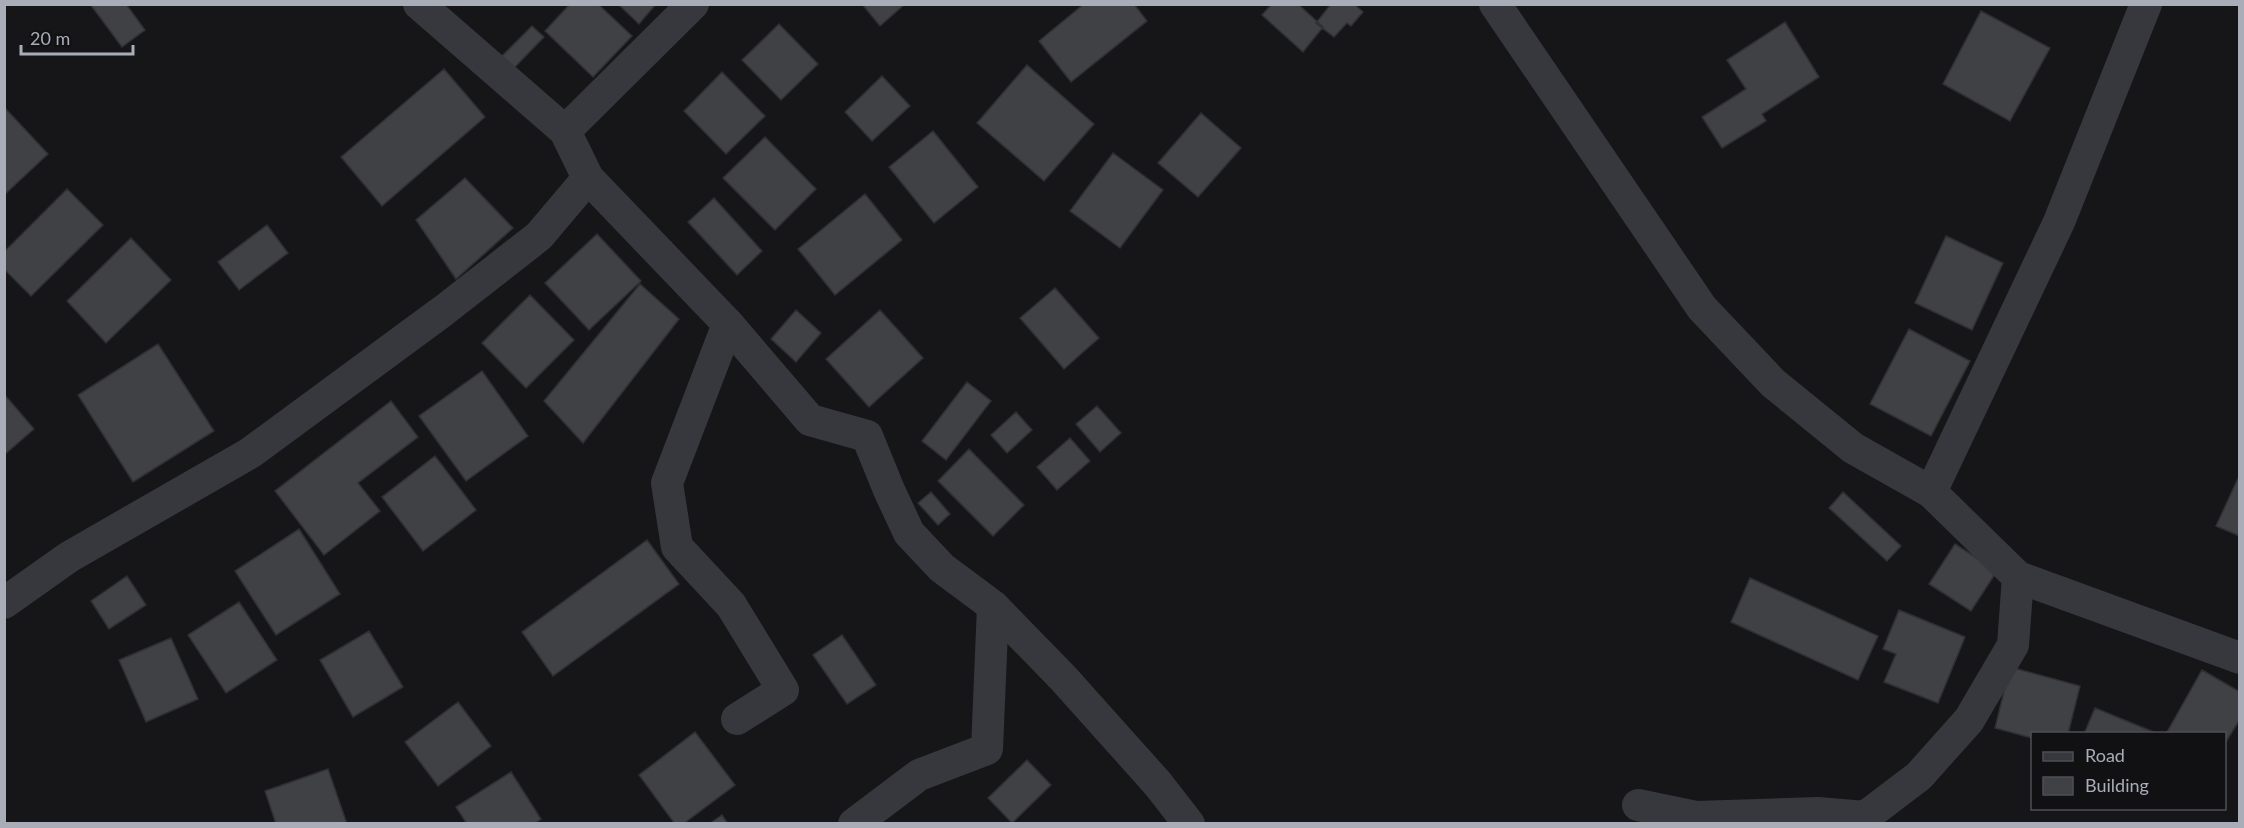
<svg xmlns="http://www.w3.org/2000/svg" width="2244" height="828" viewBox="0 0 2244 828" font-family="Lato,sans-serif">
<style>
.building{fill:#404145;stroke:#303034;stroke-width:1.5}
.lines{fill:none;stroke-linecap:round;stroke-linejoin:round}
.minor{stroke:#37383d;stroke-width:32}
</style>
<rect width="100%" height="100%" fill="#161618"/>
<path class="building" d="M90,4H126L145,30L122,47Z
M570,4H598L632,36L593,77L545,31Z
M618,4H656L639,24Z
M862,4H905L880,26Z
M1084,4H1134L1147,21L1071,82L1039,41Z
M1272,4H1298L1323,27L1303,52L1262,15Z
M1331,4H1354L1363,12L1351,26L1347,23L1334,37L1316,23Z
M1981,11L2050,48L2010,121L1943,84Z
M1785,22L1819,77L1762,114L1766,121L1722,148L1702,117L1746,89L1727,60Z
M779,24L818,64L781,100L742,60Z
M532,26L544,37L514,68L502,56Z
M1027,65L1094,124L1044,181L977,123Z
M444,69L485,117L382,206L341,157Z
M722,72L765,116L726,154L684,111Z
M882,76L910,106L872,141L845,112Z
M4,107L48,154L4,195Z
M1201,113L1241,148L1198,197L1158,163Z
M933,131L978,187L934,223L889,167Z
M765,137L816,189L775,230L723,178Z
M1113,153L1163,190L1120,248L1070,211Z
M465,178L513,228L456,279L416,220Z
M67,189L103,225L31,296L4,269V252Z
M865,194L902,240L835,295L798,249Z
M714,198L762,251L737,275L688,222Z
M267,225L288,253L239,290L218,262Z
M597,234L641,281L589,330L545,283Z
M1946,236L2003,263L1972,330L1915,303Z
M131,238L171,280L106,343L67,301Z
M640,284L679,319L583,443L544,401Z
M1055,288L1099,338L1064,369L1020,318Z
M530,295L574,340L526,388L482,343Z
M796,310L821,333L796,362L771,339Z
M880,310L923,358L869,407L826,359Z
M1909,329L1970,361L1931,436L1870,404Z
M158,344L214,431L133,482L78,395Z
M482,371L528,436L466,481L419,416Z
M967,382L991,401L946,460L922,441Z
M4,394L34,429L4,455Z
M391,401L418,437L358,483L380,511L324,555L275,491Z
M1097,406L1121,433L1100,452L1076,424Z
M1016,412L1032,430L1007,453L991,435Z
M1070,438L1090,461L1057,490L1037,467Z
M969,449L1024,505L993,536L938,481Z
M435,456L476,510L423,551L382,497Z
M2240,474V536L2216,526Z
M931,492L950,514L938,525L918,503Z
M1843,492L1901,546L1887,561L1829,508Z
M299,529L340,594L276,635L235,571Z
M647,540L679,584L553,676L522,632Z
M1955,544L1997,571L1971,611L1929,584Z
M127,576L146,605L109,629L91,601Z
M1750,578L1878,636L1858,680L1731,622Z
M239,602L277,660L226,693L188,635Z
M1899,610L1965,637L1938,703L1884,682L1896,654L1883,649Z
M369,631L403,687L353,717L320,660Z
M842,635L876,685L847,704L813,655Z
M171,638L198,699L146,722L119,660Z
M2010,667L2080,686L2068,734H2032V738L1995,728Z
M2202,670L2240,692V719L2224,745V734H2166Z
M458,702L491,746L438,786L405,742Z
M2095,708L2156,733L2084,734Z
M695,732L735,785L683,824H675L639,775Z
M1027,760L1051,785L1012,823L988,798Z
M328,769L347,824H276L265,791Z
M511,772L541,819L534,824H467L456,807Z
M722,815L728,824H709Z"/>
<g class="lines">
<path class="minor" d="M419,4L565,131L588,178L728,324L810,420L867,436L889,490L909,533L942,568L993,606L1064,679L1158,784L1189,824
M1495,4L1702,308L1773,383L1853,448L1931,492L2018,577L2240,658
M565,131L693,4
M728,324L667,483L677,547L731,605L783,690L737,719
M1931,492L2059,222L2146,4
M4,603L69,557L250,453L443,311L539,236L588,178
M1638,805L1696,817
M854,824L919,775L987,749L993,606
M1693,824L1696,817L1818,813L1865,817
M1860,824L1865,817L1919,776L1969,720L2013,645L2018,577"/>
</g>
<rect width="2244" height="828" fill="none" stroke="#a8adb8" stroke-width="12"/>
<rect x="2031" y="732" width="195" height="78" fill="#111113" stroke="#4d4f55" stroke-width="1.5"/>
<rect x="2043" y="752" width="30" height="9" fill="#37383d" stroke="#4d4f55" stroke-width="1.5"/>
<text x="2085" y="762" font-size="18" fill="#a8adb8">Road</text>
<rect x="2043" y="777" width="30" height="18" fill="#404145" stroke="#4d4f55" stroke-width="1.5"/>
<text x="2085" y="792" font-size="18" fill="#a8adb8">Building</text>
<path d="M21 45v9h112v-9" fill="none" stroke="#a8adb8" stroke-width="3"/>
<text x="30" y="45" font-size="18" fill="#a8adb8" stroke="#111113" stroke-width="4.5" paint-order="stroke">20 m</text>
</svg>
